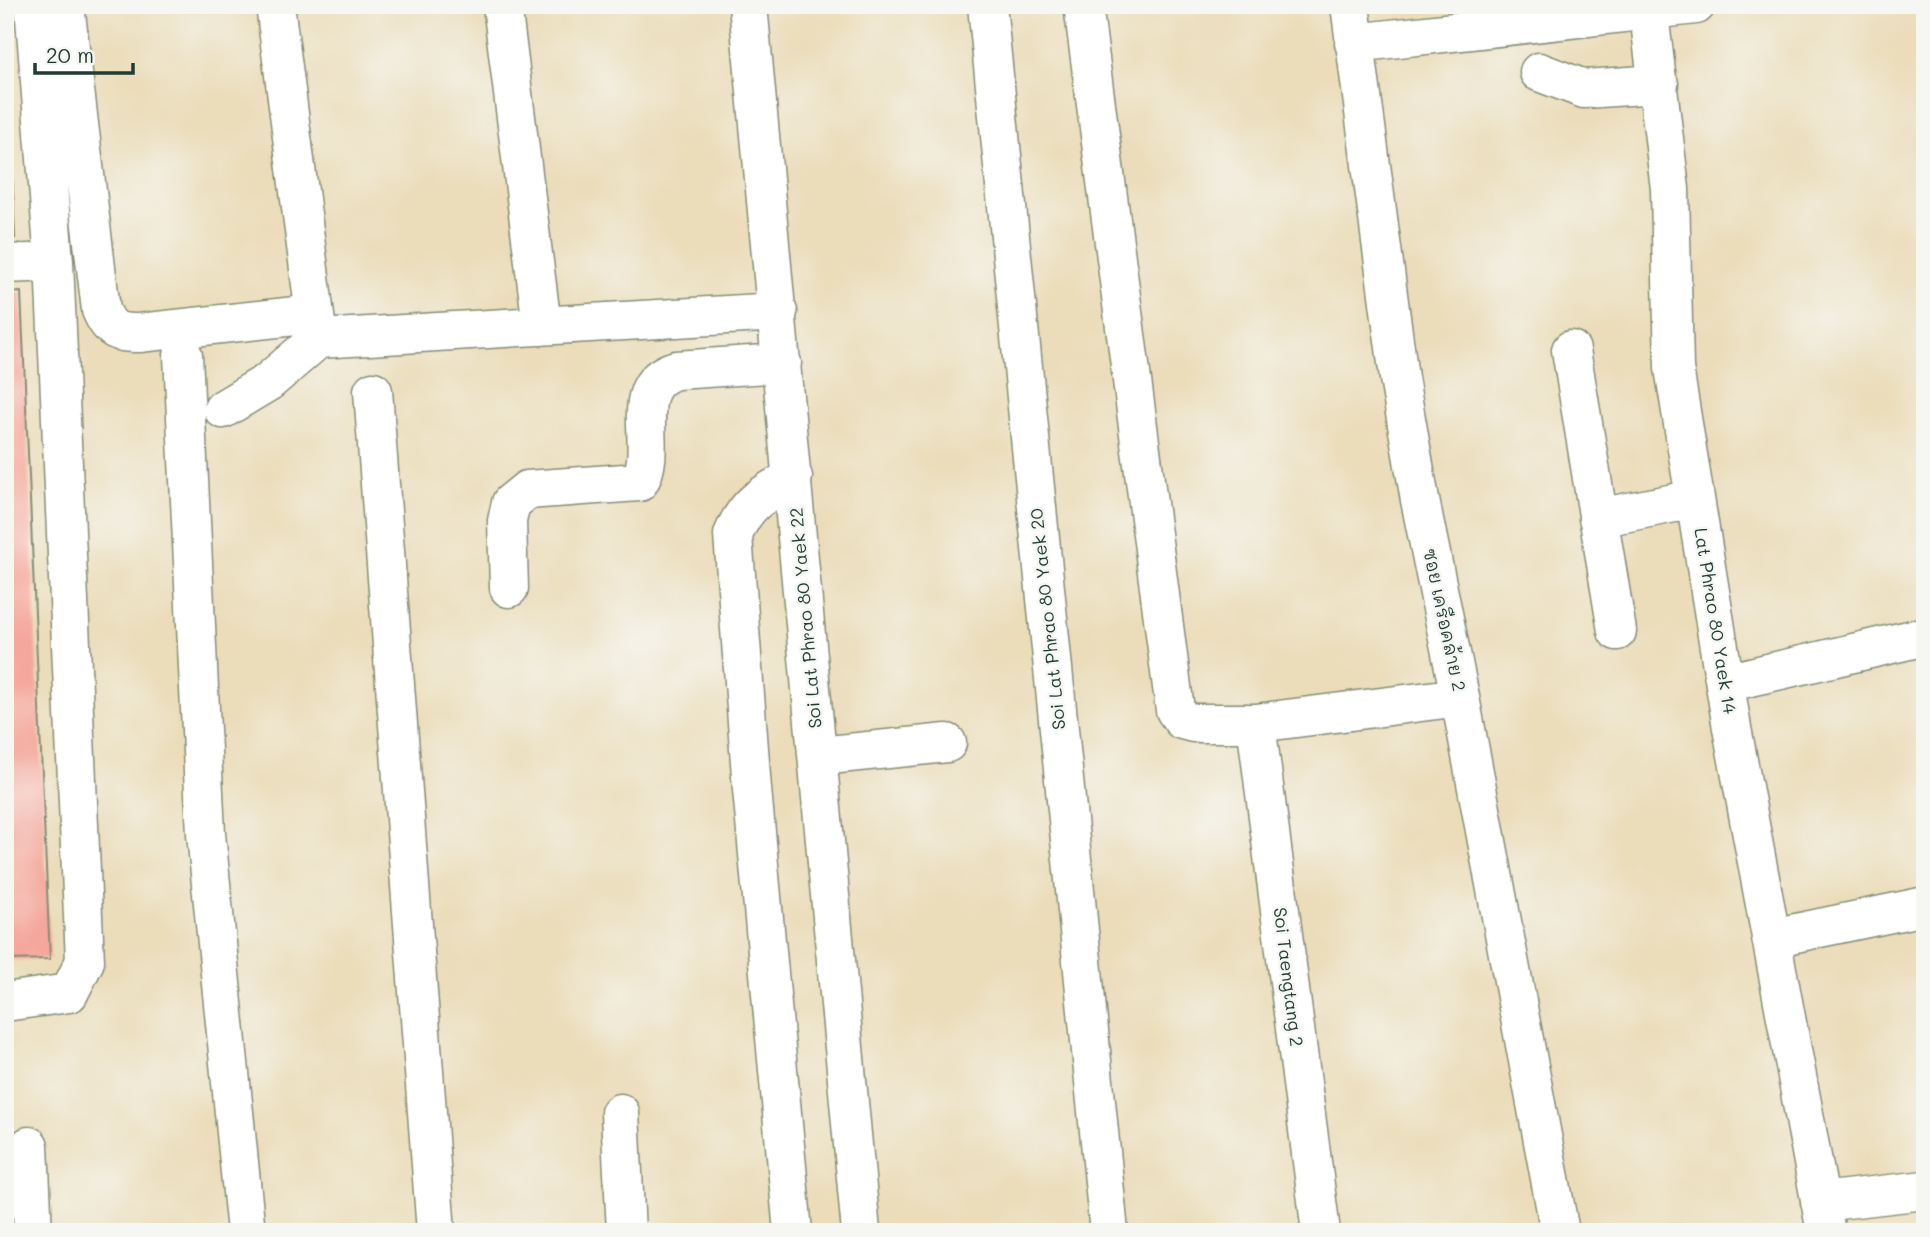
<svg xmlns="http://www.w3.org/2000/svg" width="1930" height="1237" viewBox="0 0 1930 1237" font-family="Mali,'Playpen Sans Thai',sans-serif">
<style>
.building{fill:#f5a79b}
.lines{fill:none;stroke-linecap:round;stroke-linejoin:round}
.minor-casing{stroke:#858d77;stroke-width:41}
.minor{stroke:#fff;stroke-width:38}
.labels{text-anchor:middle;stroke-width:5;stroke-linejoin:round;paint-order:stroke}
.street-label{font-size:18px;fill:#1f3d34;stroke:#f6f6f2}
</style>
<rect width="100%" height="100%" fill="#f6f6f2"/>
<filter id="ink" filterUnits="userSpaceOnUse"><feTurbulence type="fractalNoise" baseFrequency=".0143" numOctaves="2"/><feDisplacementMap in="SourceGraphic" scale="14" xChannelSelector="R" yChannelSelector="G"/><feConvolveMatrix kernelMatrix="1 2 1 2 8 2 1 2 1" color-interpolation-filters="sRGB"/></filter>
<filter id="wash" filterUnits="userSpaceOnUse"><feTurbulence type="fractalNoise" baseFrequency=".00686" numOctaves="4" result="noise"/><feDisplacementMap in="SourceGraphic" scale="28" xChannelSelector="R" yChannelSelector="G"/><feGaussianBlur stdDeviation="1.57" result="paint"/><feColorMatrix in="noise" values="0 0 0 0 0 0 0 0 0 0 0 0 0 0 0 0 0 1.4 0 .05"/><feComposite in="paint" operator="in"/></filter>
<g filter="url(#wash)">
<rect width="100%" height="100%" fill="#ebddba"/>
<g id="blocks">
<path class="building" d="M5,5L15,238L5,239Z
M21,292L50,959L5,960V293Z"/>
</g>
</g>
<g filter="url(#ink)">
<use href="#blocks" fill-opacity="0" stroke="#858d77" stroke-width="2"/>
<g class="lines">
<g class="minor-casing">
<path id="minor" d="M65,5L101,310C110,331 117,333 139,333L314,314
M275,5L318,339L778,312
M502,5L542,326
M748,5L861,1232
M987,5L1109,1232
M1083,5L1175,710L1182,720L1193,723H1256L1460,697
M1350,5L1399,378L1420,500L1460,697L1560,1232
M1648,5L1670,189L1674,368L1732,728L1826,1232
M1354,43L1696,5
M1539,72L1584,89L1659,84
M5,264L54,262
M1571,350L1617,631
M183,355L206,834L246,1232
M373,391L436,1232
M223,409L268,382L318,339
M793,477C763,495 746,502 733,535L752,789L793,1232
M1598,518L1695,499
M509,588L507,521L511,503L527,490L639,482C661,447 623,385 676,370L782,363
M1725,683L1913,639
M1256,723L1321,1232
M819,756L947,743
M1772,938L1925,906
M5,1002L69,993L85,961L54,262L34,5
M620,1113L626,1232
M29,1146L33,1232
M1820,1202L1925,1190"/>
</g>
<use href="#minor" class="minor"/>
</g>
</g>
<g class="labels">
<g class="street-label">
<text transform="translate(806 618) rotate(-95)" y="6">Soi Lat Phrao 80 Yaek 22</text>
<text transform="translate(1048 619) rotate(-96)" y="6">Soi Lat Phrao 80 Yaek 20</text>
<text transform="translate(1444 620) rotate(78)" y="6">ซอย เครือคล้าย 2</text>
<text transform="translate(1715 621) rotate(81)" y="6">Lat Phrao 80 Yaek 14</text>
<text transform="translate(1288 977) rotate(83)" y="6">Soi Taengtang 2</text>
</g>
</g>
<rect width="1930" height="1237" fill="none" stroke="#f6f6f2" stroke-width="28"/>
<path d="M35 63v10h98v-10" fill="none" stroke="#1f3d34" stroke-width="3.5"/>
<text x="46" y="63" font-size="21" fill="#1f3d34" stroke="#f6f6f2" stroke-width="5" paint-order="stroke">20 m</text>
</svg>
